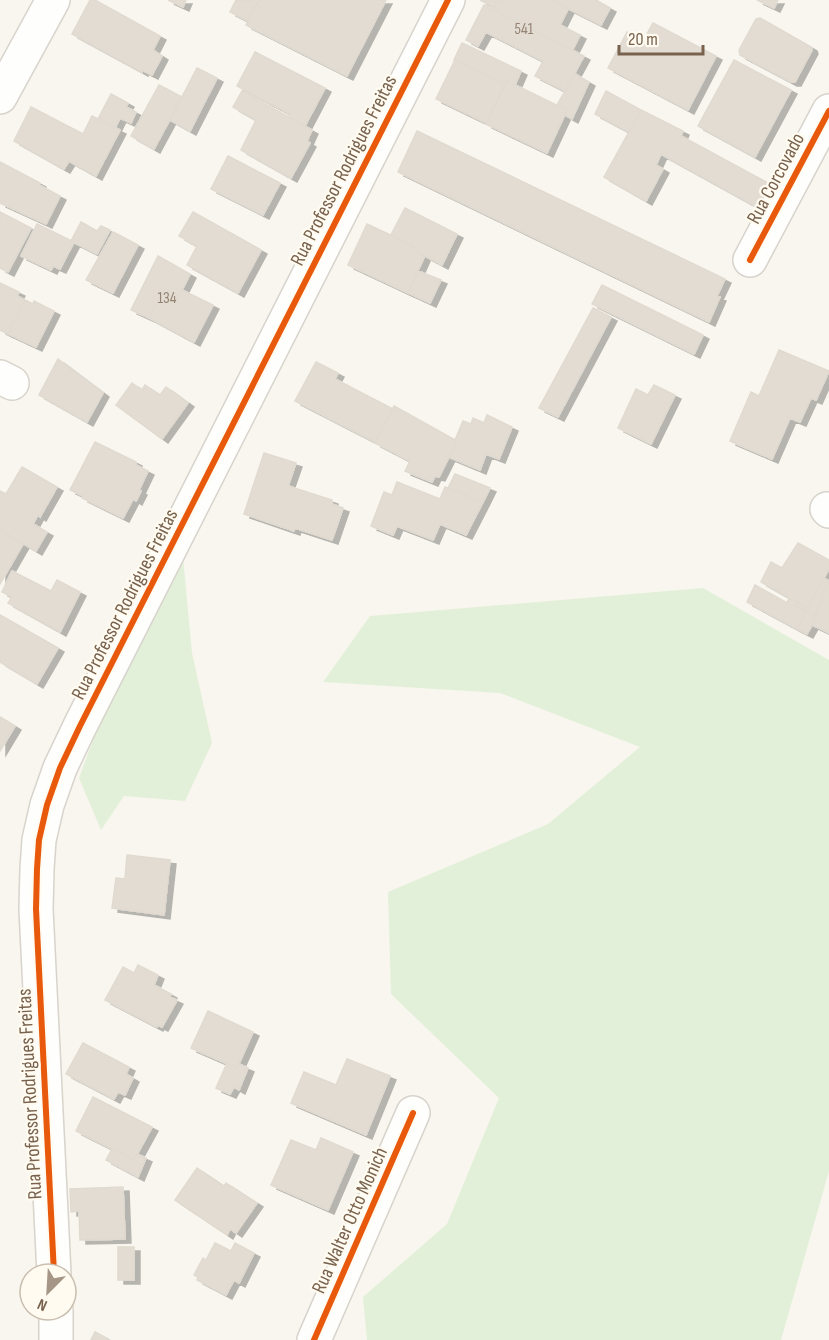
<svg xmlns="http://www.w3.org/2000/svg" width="829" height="1340" viewBox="0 0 829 1340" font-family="'Sofia Sans Condensed',sans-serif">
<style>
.green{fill:#e3f0d9}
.building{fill:#e3dcd3;stroke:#e1dad0;stroke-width:1.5;filter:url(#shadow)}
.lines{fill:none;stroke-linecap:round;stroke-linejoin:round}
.minor-casing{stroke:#d8d3cc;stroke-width:36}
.minor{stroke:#fefefc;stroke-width:33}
.cycleway-casing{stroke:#fffbf1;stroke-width:10}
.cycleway{stroke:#e8590c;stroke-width:6}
.labels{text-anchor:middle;stroke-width:4.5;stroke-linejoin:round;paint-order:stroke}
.number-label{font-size:16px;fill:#958372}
.street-label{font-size:20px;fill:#78624d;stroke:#fffbf1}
</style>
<defs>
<filter id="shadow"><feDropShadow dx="6" dy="4" stdDeviation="0" flood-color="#0004"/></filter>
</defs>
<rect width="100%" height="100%" fill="#f8f6ee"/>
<path class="green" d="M182,547L192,653L212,743L185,801L124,796L101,830L79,778L103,713Z
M703,588L829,660V1171L781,1340H367L363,1297L447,1224L499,1098L391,994L388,892L548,824L640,747L500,693L323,682L370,616Z"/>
<path class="building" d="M90,0H95L160,36L153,50L162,56L152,75L142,70V72L72,34Z
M168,0H186L183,7Z
M236,0L258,1L248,21L230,12Z
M386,0L347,76L246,25L259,0Z
M480,0H497L494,7Z
M497,0H551L568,9L560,25L580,35L572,51L492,9Z
M551,0H596L610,8L601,25Z
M757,0H778L774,8Z
M484,5L584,56L565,91L535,76L543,61L486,32L478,46L466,40Z
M760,18L811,47L812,50L795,82H791L740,55L739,50L756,19Z
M653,23L716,56L688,110L608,68L627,32L643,41Z
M462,43L521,71L515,85L507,81L505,84L454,60Z
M255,52L325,88L305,126L289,117L290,114L237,86Z
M455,60L505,84L486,123L436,99Z
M734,60L791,90L755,157L698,126Z
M197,68L217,78L190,131L170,120Z
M575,74L589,82L572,119L565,115L567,110L557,105Z
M507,81L567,110L547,153L486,124Z
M159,85L182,97L154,149L131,136Z
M242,91L312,130L307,141L310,143L291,178L241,150L256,120L233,107Z
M606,91L641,110L629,132L595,114Z
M111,94L128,103L126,107L136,112L131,123L120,118L115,128L98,119Z
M31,107L83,134L92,116L120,130L96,176L69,161L64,169L14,141Z
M641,110L683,131L681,136L770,184L757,207L661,154L656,165L663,169L646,201L604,177Z
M417,131L725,279L717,296L720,297L709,322L398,172Z
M228,156L280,183L263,215L211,189Z
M0,162L40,183L39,185L60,196L46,224L0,203Z
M405,208L457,234L442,265L412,249L414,246L391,235Z
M0,212L31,228L8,272L0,268Z
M193,212L261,250L238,293L187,265L197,246L179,236Z
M81,222L97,231L101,226L110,230L97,254L71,241Z
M37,224L74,242L60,269L53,266L51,270L21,256Z
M367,224L414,246L412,249L425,255L408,293L348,265Z
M113,232L138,245L113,293L86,280Z
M158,256L190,274L179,296L164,288L149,318L131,310Z
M418,271L441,280L430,303L408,293Z
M0,283L19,292L17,296L25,300L8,334L0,330Z
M602,285L703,335L694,354L592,304Z
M164,288L179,296L182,290L213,305L194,342L149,318Z
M25,300L33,304L34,301L54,311L36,347L8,334Z
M593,308L611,317L558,417L539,408Z
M779,350L829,371L816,400L811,398L800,422L790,418L772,459L730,441L751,392L759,396Z
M58,359L103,393L87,422L39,395Z
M316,362L338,373L335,379L393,409L375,442L295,401Z
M132,383L142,390L145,385L160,395L166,387L188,403L162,439L116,405Z
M654,385L675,395L651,444L618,428L636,389L648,395Z
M394,406L457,441L439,477L435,476L432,482L405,471L410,461L375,443Z
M487,415L512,427L499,459L486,454L480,470L449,457L457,441L455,440L463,421L471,424L473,418L484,423Z
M95,442L136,462V465L148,471L139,490L141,491L136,501L133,499L123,518L82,498L83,496L70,490Z
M264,453L296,463L288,486L332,500V504L343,508L332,540L295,528L294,531L244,514Z
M22,467L57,487L40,517L38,515L33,524L47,532L36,551L0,530V491L6,494Z
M455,474L490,488L483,502L448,488Z
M397,482L440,499L445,487L483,502L466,535L440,524L433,540L397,526L393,535L371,526L384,492L392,495Z
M0,530L23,544L0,584Z
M798,543L829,560V569L807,608L761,582L771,562L782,568Z
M12,571L51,591L57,580L80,592L60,632L8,603L12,597L2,592Z
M824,578L829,581L820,596L823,598L814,615L795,606L798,602L807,608Z
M829,581V633L812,625L817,616L814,615L823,598L820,596Z
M755,585L787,603L789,598L798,602L795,606L806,612L797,629L747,602Z
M806,611L817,616L807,634L797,629Z
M0,615L58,648L37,684L0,662Z
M0,717L15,726L0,751Z
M127,855L170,860L164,915L112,908L116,878L125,879Z
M138,965L158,975L154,985L171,994L170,997L177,1000L162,1027L158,1025L157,1027L105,1000L123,967L134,973Z
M208,1011L253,1032L237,1068L191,1048Z
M83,1043L129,1067L126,1074L133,1078L125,1095L118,1092L114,1099L66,1074Z
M347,1059L390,1076L366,1135L291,1103L304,1072L336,1085Z
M227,1063L237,1068L239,1064L248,1068L239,1090L234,1087L230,1094L216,1088Z
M93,1097L152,1127L134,1160L76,1131Z
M321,1138L353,1152L328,1210L271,1185L291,1140L316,1150Z
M112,1149L134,1160L137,1154L146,1158L138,1177L106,1160Z
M197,1168L224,1186L226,1183L257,1203L236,1233L230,1229L227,1235L175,1200Z
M123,1187L125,1239L80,1240L79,1211L71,1212L70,1189Z
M215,1243L231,1251L235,1243L254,1253L239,1283L234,1280L226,1295L197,1280L198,1277L194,1275L203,1258L206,1260Z
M118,1247H134V1280H118Z
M95,1332L110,1340H91Z"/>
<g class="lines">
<g class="minor-casing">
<path id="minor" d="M0,97L53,0
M750,260L829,111
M0,377L12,383
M827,509L829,511
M54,1274L36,909L37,869L39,840L47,805L60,768L80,726L448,0
M56,1340V1310
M314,1340L413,1113"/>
</g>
<use href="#minor" class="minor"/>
<g class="cycleway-casing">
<path id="cycleway" d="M750,260L829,111
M54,1274L36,909L37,869L39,840L47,805L60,768L80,726L448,0
M314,1340L413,1113"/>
</g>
<use href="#cycleway" class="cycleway"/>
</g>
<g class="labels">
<g class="number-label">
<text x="524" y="34">541</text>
<text x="167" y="303">134</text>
</g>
<g class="street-label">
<text transform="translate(343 170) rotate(-63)" y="7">Rua Professor Rodrigues Freitas</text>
<text transform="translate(775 178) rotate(-62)" y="7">Rua Corcovado</text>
<text transform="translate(124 604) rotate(-63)" y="7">Rua Professor Rodrigues Freitas</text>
<text transform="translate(29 1094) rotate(-93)" y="7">Rua Professor Rodrigues Freitas</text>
<text transform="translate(349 1220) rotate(-66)" y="7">Rua Walter Otto Monich</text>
</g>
</g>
<g transform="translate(48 1292) rotate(204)"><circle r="28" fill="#fffbf1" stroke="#c9beaf" stroke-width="1.5"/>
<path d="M0-4.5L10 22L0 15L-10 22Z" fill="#a59685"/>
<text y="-9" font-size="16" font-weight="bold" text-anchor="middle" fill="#78624d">N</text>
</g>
<path d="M619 45v9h84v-9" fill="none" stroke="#78624d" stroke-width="3"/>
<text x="628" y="45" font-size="18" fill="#78624d" stroke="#fffbf1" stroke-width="4.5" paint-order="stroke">20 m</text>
</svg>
